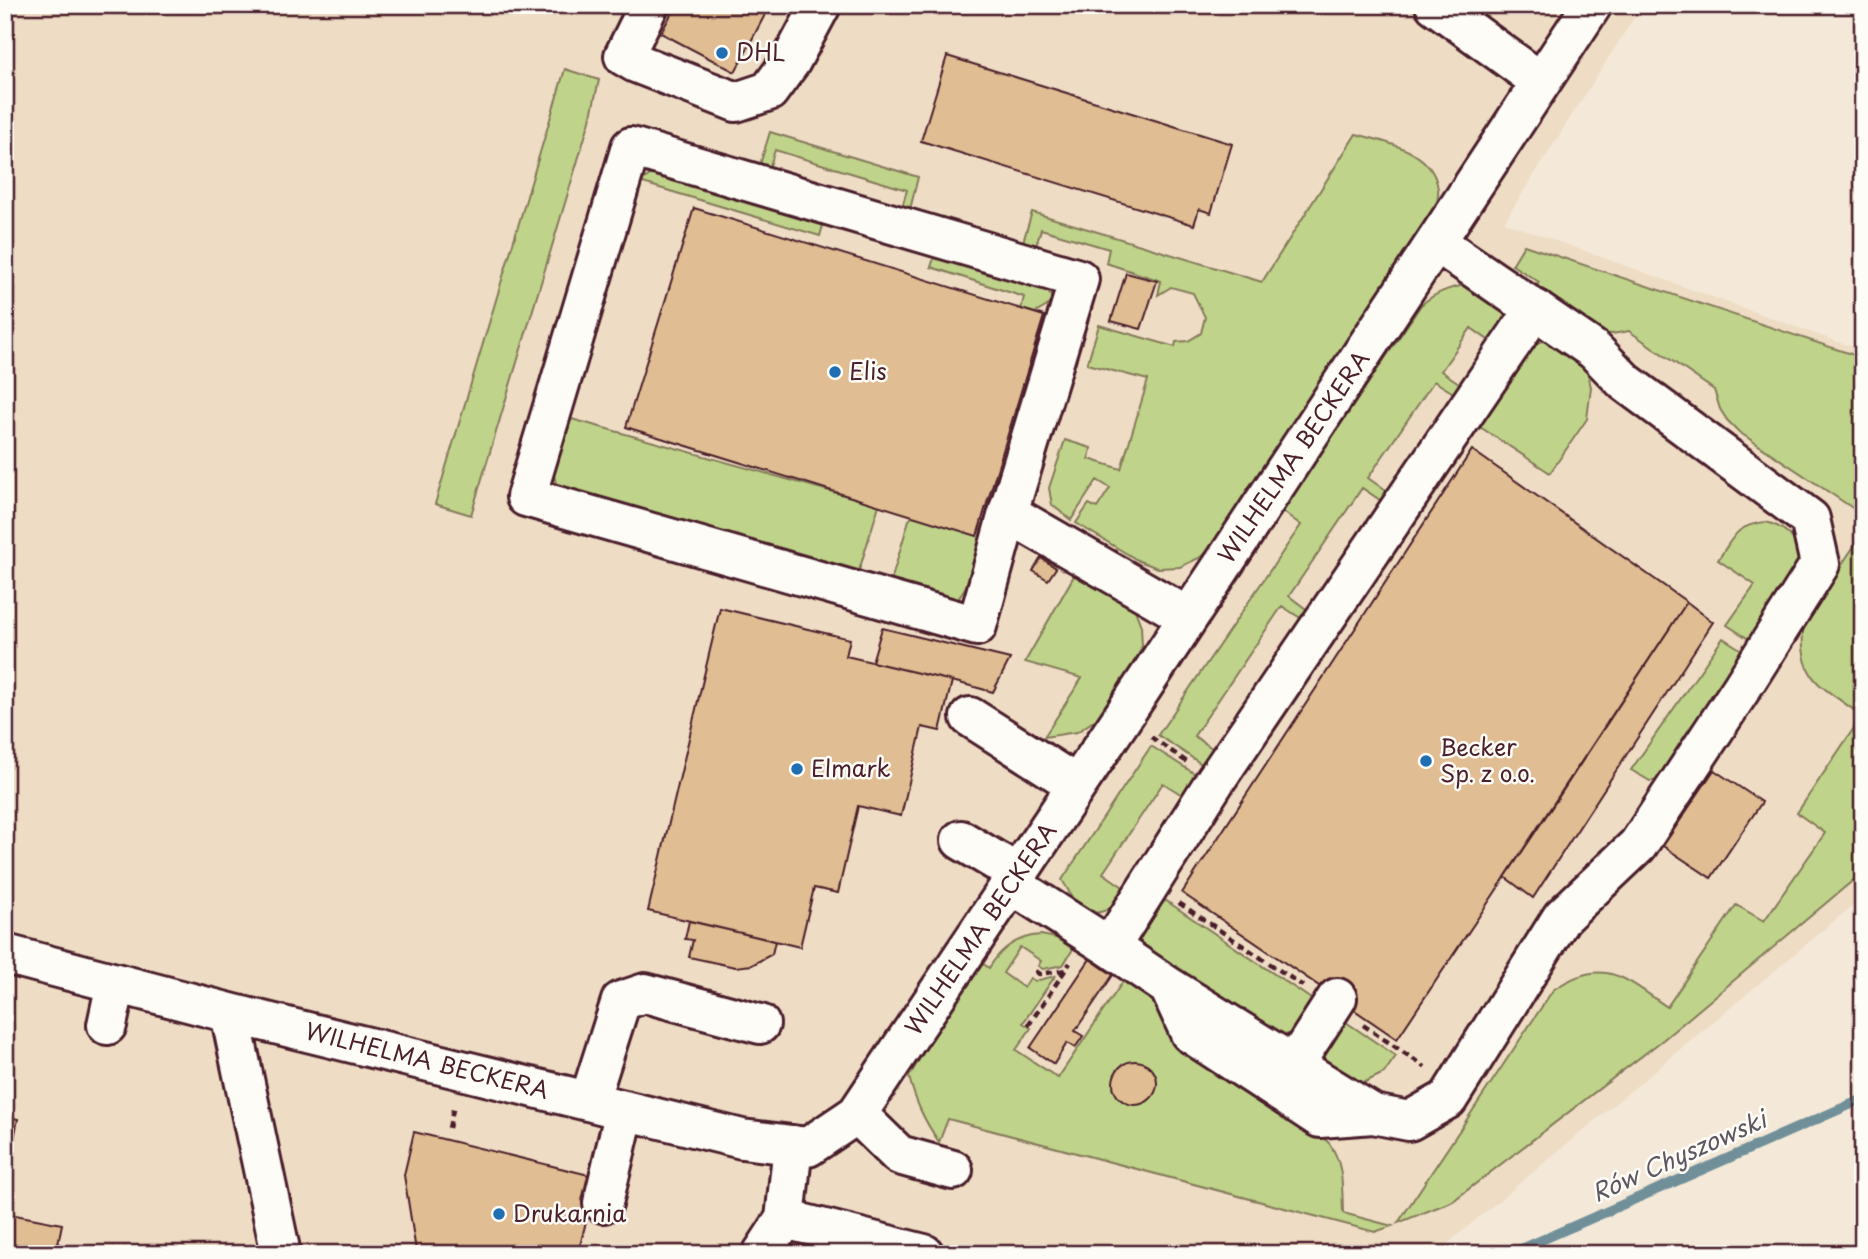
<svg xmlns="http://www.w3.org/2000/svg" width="1868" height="1259" viewBox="0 0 1868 1259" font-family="'Playpen Sans',sans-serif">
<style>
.built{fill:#eedcc4}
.green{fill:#bfd48a;stroke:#847a5a;stroke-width:2}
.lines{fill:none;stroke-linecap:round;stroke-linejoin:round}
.stream{stroke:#6f8f99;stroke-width:10}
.building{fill:#e0bd92;stroke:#4a1f2b;stroke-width:2}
.minor-casing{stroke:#4a1f2b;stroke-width:44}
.path{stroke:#4a1f2b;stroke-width:4.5;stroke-dasharray:7 5;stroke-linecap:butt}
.minor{stroke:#fdfcf7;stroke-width:38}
.poi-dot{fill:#1f6fb2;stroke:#fdfcf7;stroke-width:2.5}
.labels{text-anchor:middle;stroke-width:5;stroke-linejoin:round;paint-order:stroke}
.poi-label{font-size:23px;fill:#4a1f2b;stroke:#fdfcf7;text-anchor:start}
.street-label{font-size:23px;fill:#4a1f2b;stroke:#fdfcf7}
.water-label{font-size:24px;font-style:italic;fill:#5d5762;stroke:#fdfcf7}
</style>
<rect width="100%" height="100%" fill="#f4e9d9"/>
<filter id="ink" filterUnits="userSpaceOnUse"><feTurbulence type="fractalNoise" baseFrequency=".0143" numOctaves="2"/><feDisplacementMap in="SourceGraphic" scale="14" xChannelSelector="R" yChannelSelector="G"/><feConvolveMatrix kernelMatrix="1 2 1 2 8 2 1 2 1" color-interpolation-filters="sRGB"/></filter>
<g filter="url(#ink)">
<path class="built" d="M5,5H1642L1504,222L1863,351V897L1435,1254H5Z"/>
<path class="green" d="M565,69L599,80L590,120L471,515L435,504Z
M770,132L918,177L908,218L900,214L907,190L775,150L767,175L757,174Z
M1356,134C1388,143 1433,150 1438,189C1439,198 1436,208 1435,216L1216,545L1199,558L1180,567L1158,568L1139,561L1076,523L1089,504L1097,508L1110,488L1097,480L1071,520L1052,505L1049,488L1065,440L1091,448L1089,459L1121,469L1148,380L1087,364L1099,325L1175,347L1176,342L1188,341L1201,333L1205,317L1193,293L1171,287L1158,295L1161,281L1106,263L1109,249L1041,229L1033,256L1020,252L1032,212L1262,282Z
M661,174L824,222L820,236L643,183V180L650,175Z
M1524,245L1863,358V515L1739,432L1727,420L1720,409L1714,390L1629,331L1612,334L1604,333L1533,292L1539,282L1512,265Z
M935,255L1043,288C1061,301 1048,306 1035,313L1021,309L1024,297L931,267Z
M1466,285C1480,293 1508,302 1506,323C1505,330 1498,338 1494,344L1471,328L1441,371L1462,385L1455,394L1434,381L1368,478L1389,493L1383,502L1362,488L1289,596L1310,612L1305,621L1282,606L1194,736L1218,752L1209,769L1158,735L1301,525L1282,511L1421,305C1435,293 1448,288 1466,285Z
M1547,340L1585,363L1591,387L1587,419L1550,473L1477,425L1528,349L1539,342Z
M568,418L879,505L858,574L557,489L554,475Z
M913,516L981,522L980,538L966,586L959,598L950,605L894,590L891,581L909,520Z
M1766,522C1785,527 1795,537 1802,557L1755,643L1727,625L1755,585L1718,560C1734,537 1735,525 1766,522Z
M1863,533V872L1664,1039L1453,1201L1398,1223L1553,990C1603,955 1625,978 1667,1007L1736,905L1764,921L1825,833L1797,813L1862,716C1848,705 1831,695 1818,683C1802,668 1799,636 1807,616Z
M1075,574L1135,610L1141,626L1142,646L1135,663L1101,716L1077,732L1044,737L1082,678L1025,662Z
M1723,638L1748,654L1660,780L1650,781L1631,770Z
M1151,746L1203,779L1187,798L1163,783L1103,873L1126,889C1124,892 1123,896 1121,899C1113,910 1092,918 1080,909C1075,904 1067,887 1062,880Z
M1165,900L1317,1003C1303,1021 1299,1036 1274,1037L1143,947L1139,936Z
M1041,935L1056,938L1073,949L1063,965L1043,969L1038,966L1041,961L1020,947L1003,973L1024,988L1030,978L1035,981L1055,976L1023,1023L1031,1028L1016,1050L1058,1078L1128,974L1329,1143C1344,1163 1342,1188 1343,1213L1392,1226L1375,1232L948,1119L939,1142C924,1120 916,1103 909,1077L926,1048L982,963L989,968C1001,948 1019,936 1041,935Z
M1340,1018L1396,1056L1384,1073L1361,1084L1321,1060L1322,1046Z"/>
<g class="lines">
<path class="stream" d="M1513,1254L1519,1250L1863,1099"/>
</g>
<path class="building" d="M676,5H770L735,72L661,33Z
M947,56L1232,144L1211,213L1199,209L1194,225L921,141Z
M694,208L1044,316L977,536L626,427Z
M1126,273L1157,281L1141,329L1111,321Z
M1472,450L1687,602L1556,801L1397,1039L1182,893Z
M1041,558L1056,568L1048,580L1033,571Z
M1687,602L1713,622L1533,898L1505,877Z
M720,608L850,639L846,656L952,681L940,731L922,727L901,816L858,806L838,893L814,888L800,947L648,911Z
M882,628L1010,659L993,692L952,681L872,662Z
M1714,770L1762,802L1711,878L1663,846Z
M689,921L775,941L772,954L752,965L735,967L689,957L693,940L685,939Z
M1090,959L1113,975L1075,1031L1083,1036L1075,1048L1067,1043L1054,1064L1030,1048Z
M1113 1083a22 22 0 1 1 44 0a22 22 0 1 1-44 0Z
M5,1116L18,1119L5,1183Z
M414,1132L597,1177L578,1254H426L416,1251L404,1175Z
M5,1213L62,1224L56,1254H5Z"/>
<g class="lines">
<g class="minor-casing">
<path id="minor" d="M649,5L624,56L636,63L736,102L769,91L791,61L821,5
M1435,5L1541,82
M1008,513L977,626L526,497L631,147L1079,279L1008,513L1188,617
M970,717L1077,785
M961,840L1018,874
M1011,884L1110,947L1169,987L1373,1114L1409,1121L1448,1099L1562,917L1638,845L1741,689L1820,564L1810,519L1625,382L1594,350L1436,242
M1110,947L1215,781L1535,309
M5,954L230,1013L742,1139L808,1147L857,1114L1122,718L1592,5
M1169,987L1190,1033L1320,1118L1373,1114
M230,1013L281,1254
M107,1025L116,983
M1294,1065L1337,998
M589,1101L621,1001L645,993L760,1024
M857,1114L899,1155L953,1170
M603,1203L625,1110
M785,1219L924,1254
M762,1254L785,1219L793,1145"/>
</g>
<path class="path" d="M1151,737L1187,762
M1179,903L1303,986
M1035,971L1039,974L1066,970
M1363,1025L1425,1067
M1028,1026L1070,963
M449,1128L454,1105"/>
<use href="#minor" class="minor"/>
</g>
</g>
<g class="poi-dot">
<circle cx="722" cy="53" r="7"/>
<circle cx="835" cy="372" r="7"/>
<circle cx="1426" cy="761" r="7"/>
<circle cx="797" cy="769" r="7"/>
<circle cx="499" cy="1214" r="7"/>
</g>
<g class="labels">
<g class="poi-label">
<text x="736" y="61">DHL</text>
<text x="849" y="380">Elis</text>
<text x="1440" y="756">Becker<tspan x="1440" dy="26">Sp. z o.o.</tspan></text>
<text x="811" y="777">Elmark</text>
<text x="513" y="1222">Drukarnia</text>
</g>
<g class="street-label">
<text transform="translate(1294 457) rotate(-56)" y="8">WILHELMA BECKERA</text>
<text transform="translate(981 929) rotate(-56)" y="8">WILHELMA BECKERA</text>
<text transform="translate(427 1061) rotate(14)" y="8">WILHELMA BECKERA</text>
</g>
<g class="water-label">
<text transform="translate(1679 1157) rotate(-24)" y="8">Rów Chyszowski</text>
</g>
</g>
<rect width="1868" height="1259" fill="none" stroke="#fdfcf7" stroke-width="28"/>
<rect x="14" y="14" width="1840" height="1231" fill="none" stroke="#4a1f2b" stroke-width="2.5" filter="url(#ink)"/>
</svg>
